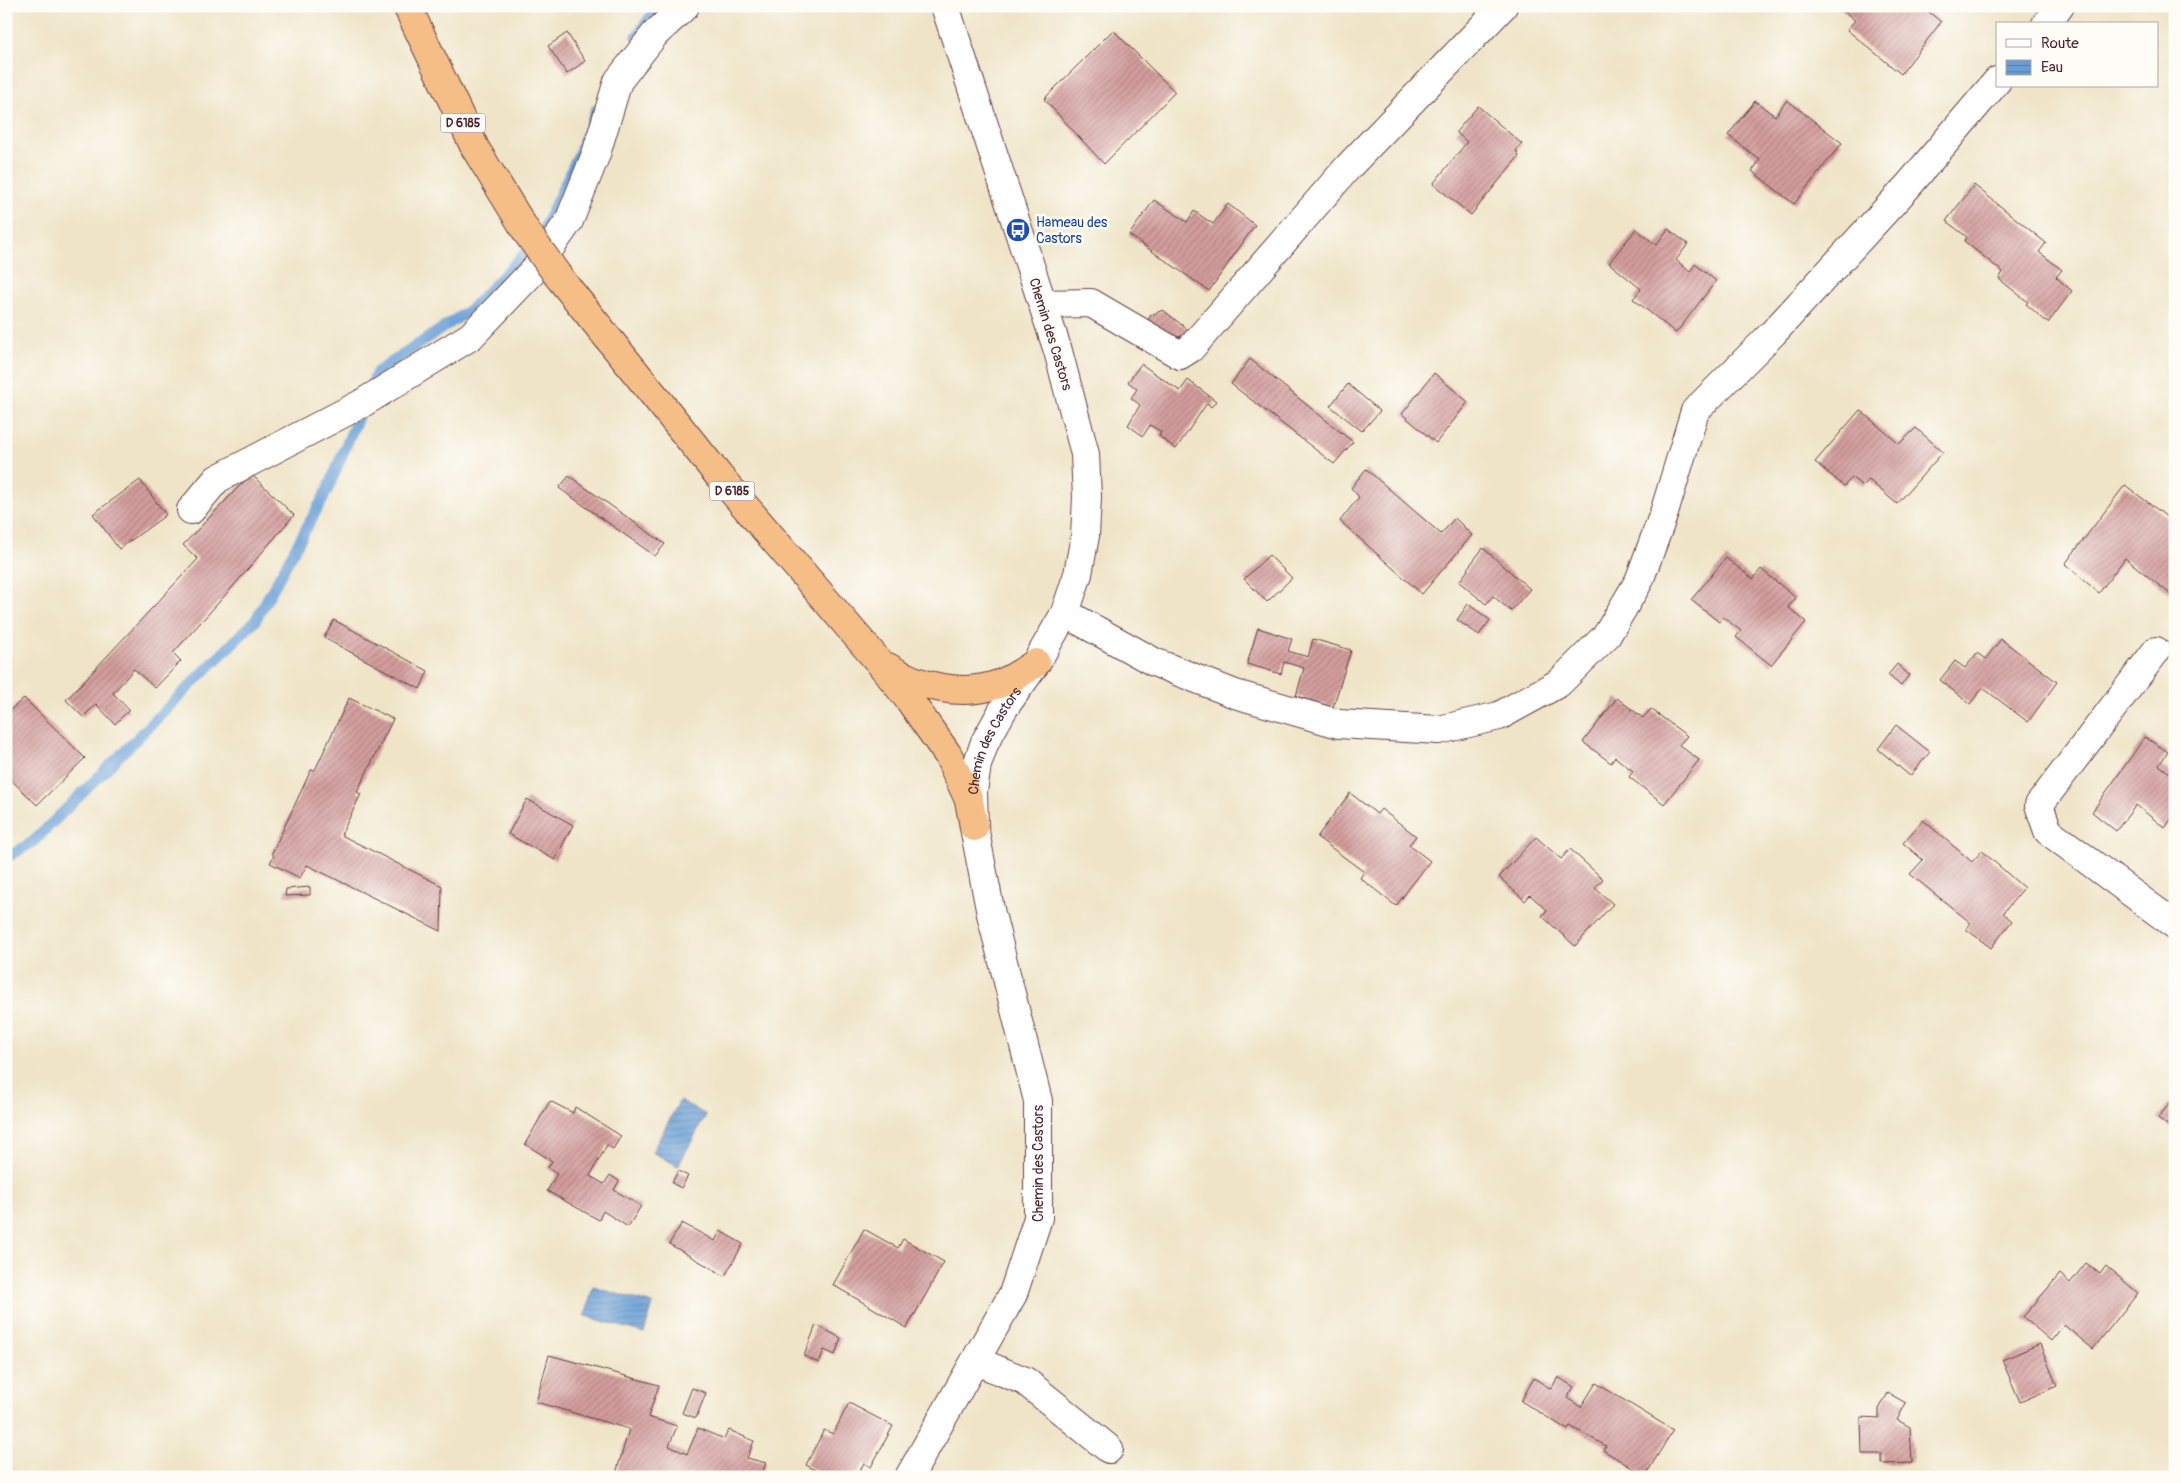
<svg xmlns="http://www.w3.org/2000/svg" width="2181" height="1483" viewBox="0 0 2181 1483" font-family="Pangolin,sans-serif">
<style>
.water{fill:url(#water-rules);stroke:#595e80}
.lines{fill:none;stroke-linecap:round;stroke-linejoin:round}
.stream{stroke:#689ed6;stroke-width:11}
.building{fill:url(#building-hatch)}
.minor-casing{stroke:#633d42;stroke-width:30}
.highway-casing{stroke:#633d42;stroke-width:30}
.minor{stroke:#fff;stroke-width:28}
.highway{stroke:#f6be87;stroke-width:28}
.highway-bridge-casing{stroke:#633d42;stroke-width:30;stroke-linecap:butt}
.highway-bridge{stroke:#f6be87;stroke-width:28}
.labels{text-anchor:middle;stroke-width:5;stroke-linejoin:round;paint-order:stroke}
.shield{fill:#fdfcf7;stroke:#806168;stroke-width:1}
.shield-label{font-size:12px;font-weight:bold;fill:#4a1f2b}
.transit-label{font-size:14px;fill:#164399;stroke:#fdfcf7;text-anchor:start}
.street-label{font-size:14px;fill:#4a1f2b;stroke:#fdfcf7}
</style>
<defs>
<pattern id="water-rules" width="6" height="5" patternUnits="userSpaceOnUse" patternTransform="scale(1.25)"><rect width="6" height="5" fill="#689ed6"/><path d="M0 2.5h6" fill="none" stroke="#5880ae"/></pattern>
<pattern id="building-hatch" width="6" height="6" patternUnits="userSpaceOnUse" patternTransform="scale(1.25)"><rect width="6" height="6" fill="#d39e9d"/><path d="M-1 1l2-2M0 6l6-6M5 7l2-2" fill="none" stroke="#ad8080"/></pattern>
</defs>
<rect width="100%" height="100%" fill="#fdfcf7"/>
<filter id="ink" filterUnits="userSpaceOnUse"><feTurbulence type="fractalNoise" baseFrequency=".02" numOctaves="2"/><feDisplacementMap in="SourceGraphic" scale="10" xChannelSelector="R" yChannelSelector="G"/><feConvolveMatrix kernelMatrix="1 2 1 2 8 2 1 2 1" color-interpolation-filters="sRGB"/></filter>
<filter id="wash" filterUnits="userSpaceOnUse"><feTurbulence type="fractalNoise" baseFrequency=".0096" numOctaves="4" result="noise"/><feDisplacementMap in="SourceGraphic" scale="20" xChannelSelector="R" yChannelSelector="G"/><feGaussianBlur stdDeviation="1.12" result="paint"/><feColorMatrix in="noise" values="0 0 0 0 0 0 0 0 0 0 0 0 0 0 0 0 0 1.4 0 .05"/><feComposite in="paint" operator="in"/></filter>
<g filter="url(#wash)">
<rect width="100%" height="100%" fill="#efe4c7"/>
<path class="water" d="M680,1100L706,1115L678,1166L652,1152Z
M593,1287L653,1304L644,1333L585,1316Z"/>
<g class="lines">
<path class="stream" d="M637,36L654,12L661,6
M368,393L377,372L471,309L539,239L578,156L596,110
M6,858L33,842L255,621L327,491L361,410"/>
</g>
<g id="blocks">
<path class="building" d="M1837,6H1908L1915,12L1920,6H1922L1941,22L1901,74L1847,30L1855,20Z
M1113,30L1175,92L1104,164L1044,99Z
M567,33L585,61L567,74L548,46Z
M1787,100L1842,143L1794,204L1752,171L1760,160L1728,135L1755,101L1775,116Z
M1478,106L1522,144L1516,151L1519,156L1471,215L1433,184L1467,142L1456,132Z
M1974,185L2046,243L2039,252L2062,270L2056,277L2072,291L2048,323L2026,304L2028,302L1999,279L2003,272L1964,241L1967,237L1946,221Z
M1154,200L1187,222L1194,211L1213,224L1228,204L1255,225L1209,291L1129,235Z
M1636,229L1656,245L1668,229L1688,244L1676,260L1690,272L1695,264L1716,281L1676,333L1633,299L1641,289L1609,263Z
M1163,310L1192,333L1167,340L1145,325L1151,315Z
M1250,359L1353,442L1334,464L1231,384Z
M1141,364L1180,391L1188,380L1216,401L1211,407L1207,403L1176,449L1159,436L1161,432L1150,425L1143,436L1128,425L1140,405L1131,398L1137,389L1128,382Z
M1434,373L1468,402L1436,443L1402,414Z
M1348,384L1380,411L1362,431L1330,406Z
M1860,410L1899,444L1916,428L1943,452L1897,504L1869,480L1863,486L1852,478L1844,486L1815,462Z
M1366,469L1441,534L1455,518L1472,535L1422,594L1340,521L1359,497L1351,488Z
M251,474L294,515L229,591L173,653L181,661L155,688L134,669L113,693L129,710L115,724L96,704L83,717L66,700L198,559L183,545Z
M569,476L665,544L655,556L559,488Z
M140,480L166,515L119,549L93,514Z
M2125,485L2175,523V598L2125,558L2099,593L2065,564Z
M1483,548L1530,589L1511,611L1493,596L1486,604L1459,582L1468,570L1467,569Z
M1269,555L1292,578L1267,602L1244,579Z
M1726,558L1753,579L1761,569L1796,598L1788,607L1806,622L1771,665L1736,637L1741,631L1723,617L1719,622L1691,600Z
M1468,604L1490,620L1479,635L1457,620Z
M334,620L428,671L420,689L324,638Z
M1258,628L1292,639L1288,651L1308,657L1313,639L1351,650L1333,707L1296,696L1304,668L1284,662L1281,674L1247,664Z
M2001,639L2057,682L2028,722L1983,688L1970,704L1940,680L1955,661L1965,668L1977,653L1985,659Z
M1897,664L1909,675L1901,686L1888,675Z
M24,698L85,758L37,805L6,775V714Z
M349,698L393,719L357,792L361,794L341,835L442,886L441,931L307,865L300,878L270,863L274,855L272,853L311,770H315Z
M1617,698L1643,718L1651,709L1687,736L1679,745L1699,760L1664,804L1629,777L1633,771L1615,757L1611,763L1583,742Z
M1896,725L1930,752L1910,776L1878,749Z
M2145,737L2168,752L2159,765L2175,777V814L2165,828L2136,805L2116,831L2092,812Z
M1350,793L1377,814L1381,809L1416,836L1409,845L1430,861L1396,906L1360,878L1364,872L1317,837Z
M527,799L573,825L555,860L508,834Z
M1923,820L1972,862L1982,851L2024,888L2003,913L2012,921L1991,948L1966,929L1971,923L1910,874L1923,860L1903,843Z
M1536,837L1561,859L1570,849L1603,879L1595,888L1613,904L1575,946L1542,916L1547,910L1530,895L1525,901L1499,877Z
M310,887V895L285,896L286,889Z
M2175,1096V1131L2158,1118Z
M550,1101L573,1113L575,1107L621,1136L613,1149L607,1145L590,1176L604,1184L610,1175L619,1181L614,1190L641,1206L628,1227L603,1211L599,1220L547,1191L557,1174L548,1168L552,1161L525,1144Z
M678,1171L688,1176L681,1188L672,1183Z
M682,1223L715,1241L720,1231L743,1244L725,1276L669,1244Z
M864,1229L898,1248L903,1239L944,1262L907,1328L833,1285Z
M2086,1263L2100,1274L2106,1266L2138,1293L2093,1349L2064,1325L2051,1341L2023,1317L2060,1274L2070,1283Z
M816,1325L841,1338L835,1355L824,1350L819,1363L804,1356Z
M2040,1344L2057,1386L2020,1402L2002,1360Z
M549,1355L659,1385L648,1417L677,1426L669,1446L687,1454L698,1428L724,1439L729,1430L754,1441L747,1458L766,1463L761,1477H615L629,1429L536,1402Z
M1558,1377L1574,1387L1567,1398L1581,1407L1596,1383L1673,1430L1645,1476L1603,1450L1606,1446L1570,1426L1568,1430L1521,1401L1534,1378L1551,1389Z
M692,1388L706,1393L696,1418L682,1413Z
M1888,1393L1906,1403L1897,1420L1910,1427L1912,1463L1882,1464V1454H1862L1861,1417L1879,1418V1409Z
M849,1403L893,1426L871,1467L864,1463L856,1477H828L806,1465L824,1430L833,1434Z"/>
</g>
</g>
<g filter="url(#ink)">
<use href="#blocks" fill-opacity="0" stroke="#633d42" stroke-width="1"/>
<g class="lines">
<g class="minor-casing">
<g id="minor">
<path d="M2046,24L2060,6"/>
<path d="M1043,304L1091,303L1180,355L1191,348L1349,166L1503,6"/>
<path d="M191,510L217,479L361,404L471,336L536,268L569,221L596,154L618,81L655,34L685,6"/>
<path d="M1065,613L1154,662L1235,694L1339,724L1439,730L1499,716L1559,683L1607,635L1639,581L1664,513L1695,411L1773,333L1908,186L1997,81"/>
<path d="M2156,651L2039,805L2048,831L2175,925"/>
<path d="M976,1361L1025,1381L1109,1449"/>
<path id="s1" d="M909,1477L1013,1294L1038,1218V1101L991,914L974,827L973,791L977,765L985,742L1004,708L1036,663L1065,613L1078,574L1085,536L1087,497L1085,454L1058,351L945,6"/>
</g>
</g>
<g class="highway-casing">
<path id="highway" d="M407,6L475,148L528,234
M558,276L719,476L879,662L910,701L948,755L969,800L974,827
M888,667C919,687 962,697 999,684C1012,679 1024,671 1036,663"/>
</g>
<use href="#minor" class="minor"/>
<use href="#highway" class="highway"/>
<g class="highway-bridge-casing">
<path id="highway-bridge" d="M528,234L558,276"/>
</g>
<use href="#highway-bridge" class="highway-bridge"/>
</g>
</g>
<defs>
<g id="bus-disc" transform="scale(1.25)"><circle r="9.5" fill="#1a4fb4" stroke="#fdfcf7"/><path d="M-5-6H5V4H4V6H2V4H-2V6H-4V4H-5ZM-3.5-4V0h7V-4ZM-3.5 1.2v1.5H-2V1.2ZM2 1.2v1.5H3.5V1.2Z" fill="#fff"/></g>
</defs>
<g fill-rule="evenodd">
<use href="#bus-disc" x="1018" y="230"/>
</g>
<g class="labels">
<g class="shield">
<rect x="440.5" y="113.5" width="45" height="19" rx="4"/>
<rect x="709.5" y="481.5" width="45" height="19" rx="4"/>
</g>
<g class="shield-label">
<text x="463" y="127">D 6185</text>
<text x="732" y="495">D 6185</text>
</g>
<g class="transit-label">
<text x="1036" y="227">Hameau des<tspan x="1036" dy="16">Castors</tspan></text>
</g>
<g class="street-label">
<text transform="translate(1051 334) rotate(73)" y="5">Chemin des Castors</text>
<text dy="5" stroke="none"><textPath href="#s1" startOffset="780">Chemin des Castors</textPath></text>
<text dy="5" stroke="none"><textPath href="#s1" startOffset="345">Chemin des Castors</textPath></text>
</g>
</g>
<rect width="2181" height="1483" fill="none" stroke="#fdfcf7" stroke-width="25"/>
<rect x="1996" y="22" width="162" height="65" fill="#fdfcf7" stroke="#b5a4a5"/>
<rect x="2006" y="39" width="25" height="8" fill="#ffffff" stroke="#b5a4a5"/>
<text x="2041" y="48" font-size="15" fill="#4a1f2b">Route</text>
<rect x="2006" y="60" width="25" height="15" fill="url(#water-rules)" stroke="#b5a4a5"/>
<text x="2041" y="72" font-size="15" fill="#4a1f2b">Eau</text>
</svg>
